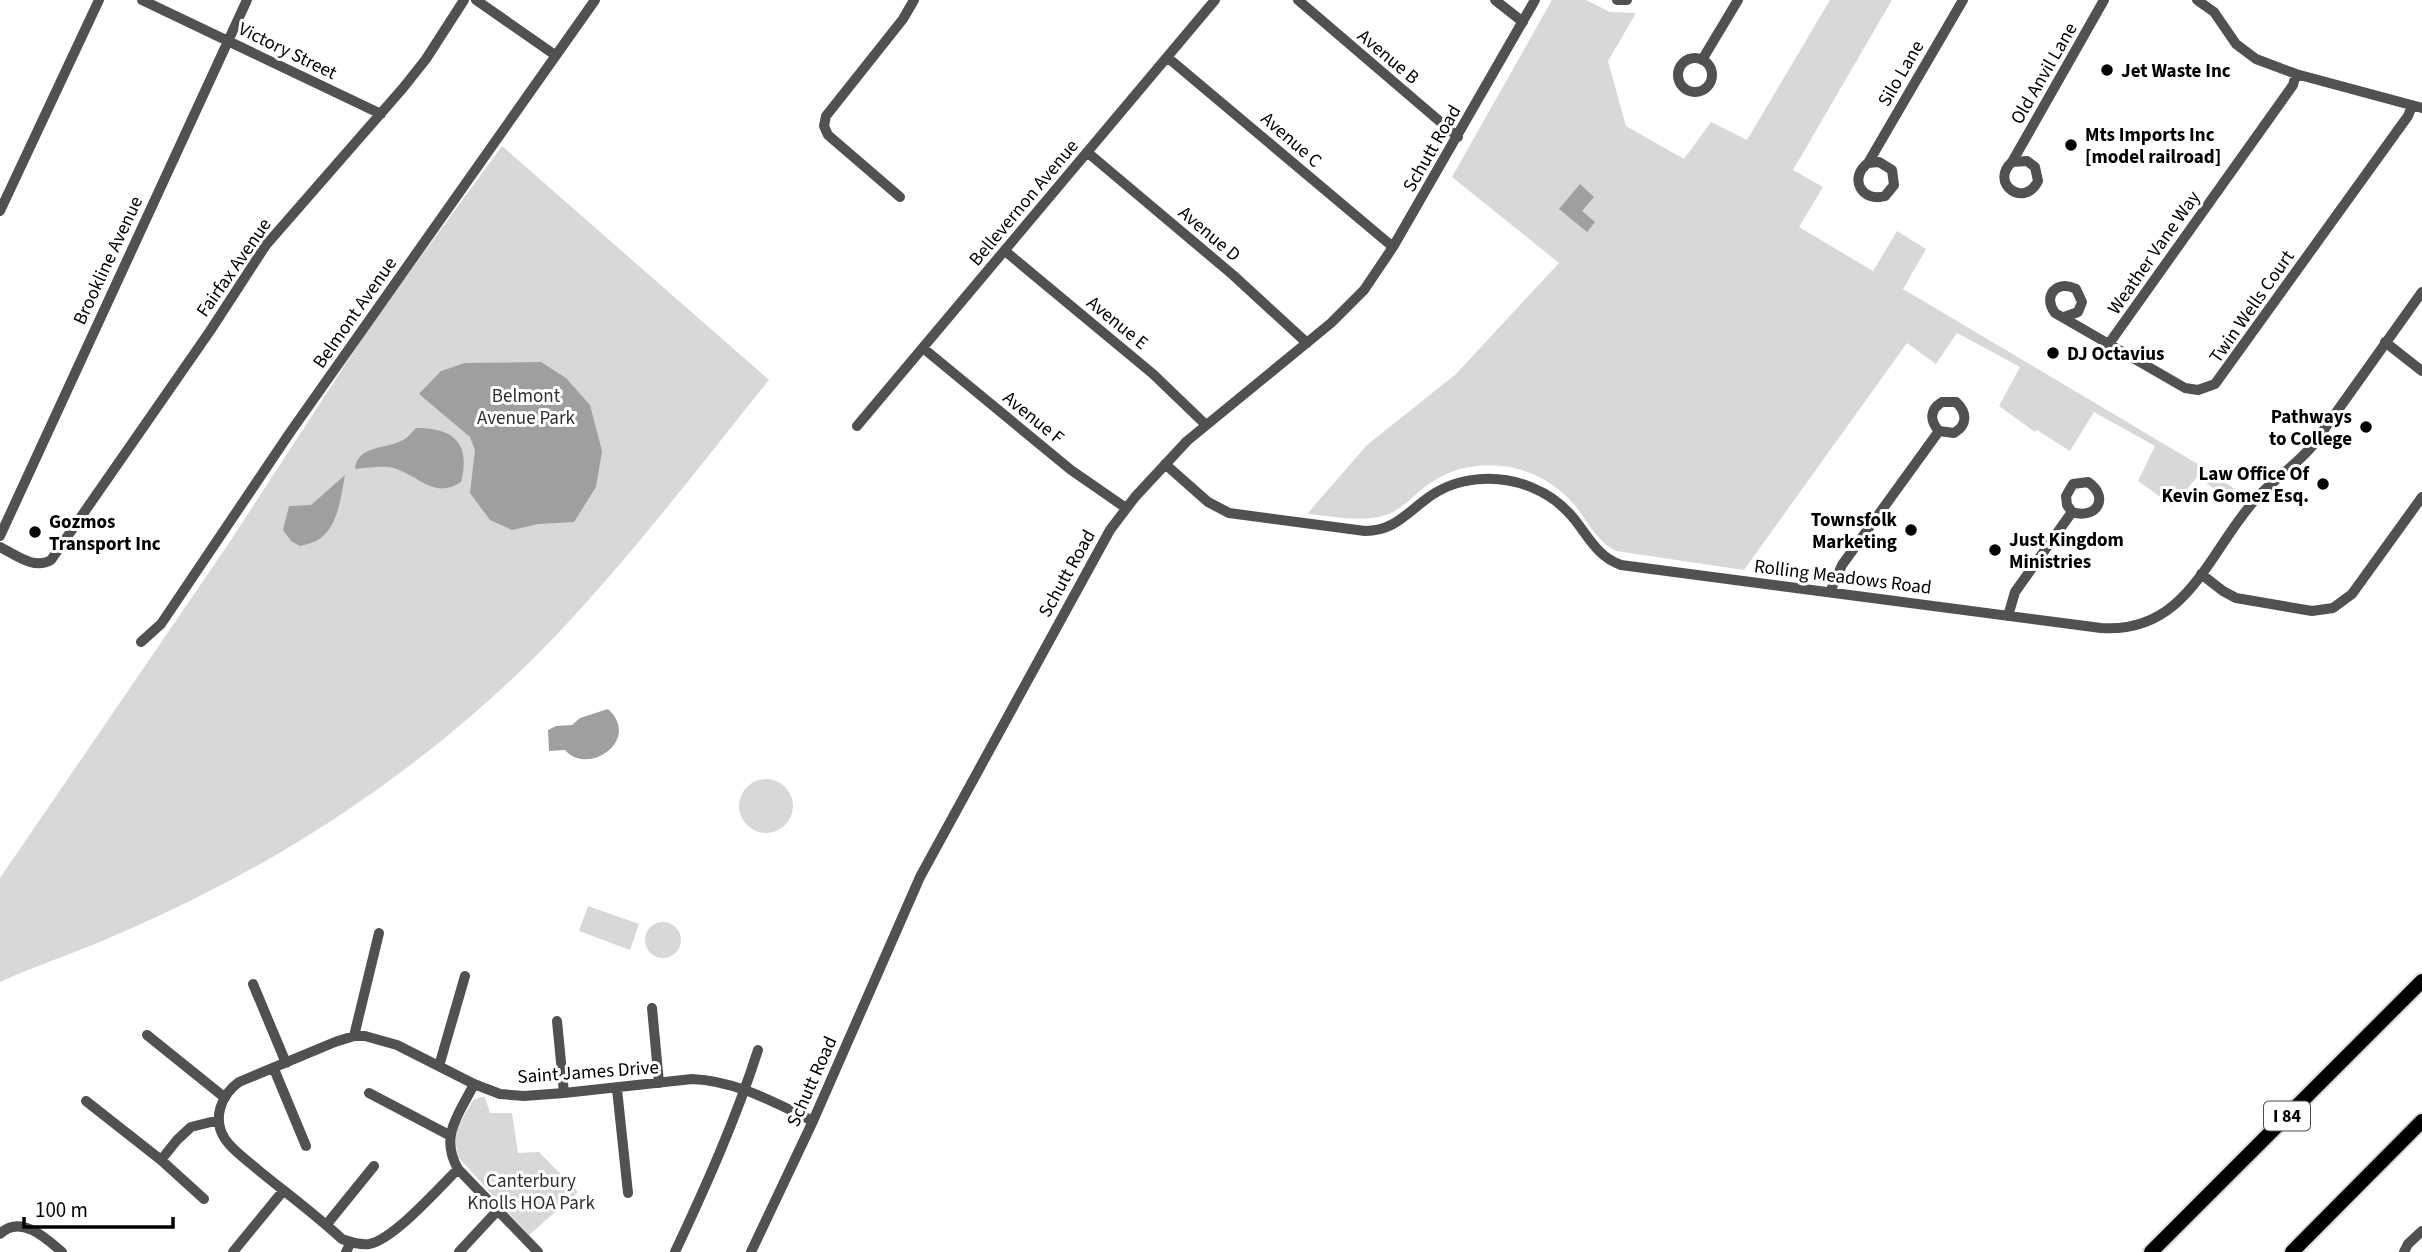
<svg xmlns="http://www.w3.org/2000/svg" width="2422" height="1252" viewBox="0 0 2422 1252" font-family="'Source Sans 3',sans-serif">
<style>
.green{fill:#d8d8d8}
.water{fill:#9f9f9f}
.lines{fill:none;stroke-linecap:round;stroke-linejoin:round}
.highway-casing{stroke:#dbdbdb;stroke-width:18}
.minor{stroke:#515151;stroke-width:10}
.highway{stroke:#000;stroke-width:14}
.poi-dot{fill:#000;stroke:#fff;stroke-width:2.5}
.labels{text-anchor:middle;stroke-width:6;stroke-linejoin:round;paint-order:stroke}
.shield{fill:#fff;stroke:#4c4c4c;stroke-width:2}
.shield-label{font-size:18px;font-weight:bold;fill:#000}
.street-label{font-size:19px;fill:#000;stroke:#fff}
.poi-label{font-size:19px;font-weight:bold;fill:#000;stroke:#fff;text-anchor:start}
.park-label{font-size:19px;fill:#2f2f2f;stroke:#fff}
</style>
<rect width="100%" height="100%" fill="#fff"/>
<path class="green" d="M1552,0H1586L1610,12L1636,13L1608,61L1626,126L1684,159L1711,122L1747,140L1830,0H1892L1793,170L1823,187L1799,227L1873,271L1897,231L1926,249L1903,289L2201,466L2245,496L2238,505L2197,477L2173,506L2138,481L2155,446L2094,412L2070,451L2037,430L2035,432L1999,406L2020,367L1957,333L1936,364L1907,343L1744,570L1616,551C1597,541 1589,524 1577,508C1566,494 1552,483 1535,475C1502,460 1459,462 1429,484C1414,494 1403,509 1386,515C1362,523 1331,516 1307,514L1367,445L1456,374L1559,263L1452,177Z
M502,146L769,380C705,459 643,541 574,616C497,701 399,780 301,840C242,876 181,907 118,934C79,952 39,964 0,982V878L227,546L373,322Z
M739 806a27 27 0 1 1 54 0a27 27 0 1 1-54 0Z
M588,906L639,924L630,950L579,931Z
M645 940a18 18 0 1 1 36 0a18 18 0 1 1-36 0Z
M481,1097H485L490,1113H512L518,1153L539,1152L578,1192L529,1235L458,1157L455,1138L457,1128L473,1100Z"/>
<path class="water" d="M1580,184L1594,197L1582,211L1595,222L1587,232L1559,209Z
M541,362L566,378L590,405L602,451L596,487L574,522L538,524L512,530L490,520L470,493L475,450L470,437L419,394L441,371L465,363Z
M416,428C454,428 471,443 461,482C432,501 417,472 389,467C379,466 366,468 355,469C357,445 387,449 403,440C408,438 412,432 416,428Z
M345,475C341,496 338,530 316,541C311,543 305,545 300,546L291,541L283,530L289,506L311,505Z
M608,709C642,740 588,777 565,750L549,751L548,730L556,726L572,725L580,718Z"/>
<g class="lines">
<g class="highway-casing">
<path id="highway" d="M2151,1252L2422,981
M2292,1252L2422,1121"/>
</g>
<path class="minor" d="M142,0L381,114
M476,0L555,55
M1298,0L1458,137
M1495,0L1523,22
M1617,0H1627
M2197,0L2214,12L2236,44L2256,59L2296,74L2422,108
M1167,57L1393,247
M1678 75a17 17 0 1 1 34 0a17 17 0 1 1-34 0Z
M1702,60L1738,0
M1087,152L1233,275L1307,343
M2012,162L2027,161L2035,167L2038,181C2024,209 1989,183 2012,162L2104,0
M1868,163L1879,162L1892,170L1894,185L1885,196C1862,203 1848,178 1868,163L1963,0
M900,197L828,135L824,126L826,116L903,19L914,0
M0,211L99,0
M1005,251L1153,374L1205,424
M2064,317L2078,312L2082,302L2076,289C2057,279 2042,296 2055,313L2185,388L2198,390L2215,384L2408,116L2412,106
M2385,342L2422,371
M2108,345L2293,85L2296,74
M923,348L1071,470L1126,508
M857,426L1215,0
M1165,464L1208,502L1229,513L1365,531C1392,531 1404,516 1425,500C1455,476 1498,473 1533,488C1550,495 1564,506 1575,520C1589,538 1598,557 1621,565L2101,628C2186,634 2207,555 2254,501C2272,480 2296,466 2313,445L2422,292
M0,536L247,0
M0,547C16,555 34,570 51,560L210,331L266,245L403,88L426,59L464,0
M2201,574L2223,591L2236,598L2312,611L2333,608L2352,594L2422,497
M1830,592L1842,565L1939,431L1954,433C1968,425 1967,412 1956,402H1942C1929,410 1930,421 1939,431
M2008,616L2015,592L2072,512C2097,520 2110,497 2088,482L2073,484L2066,496L2067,505L2072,512
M141,642L161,624L289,434L595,0
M253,984L286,1063
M652,1008L659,1083
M557,1021L564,1093
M147,1035L224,1097
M354,1036L379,933
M439,1066L465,976
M274,1069L306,1146
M474,1084C459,1115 439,1135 458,1169L538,1252
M617,1089L628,1193
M369,1093L449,1135
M86,1101L161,1160L204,1199
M161,1160L177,1140L191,1127L219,1120
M458,1169C439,1188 393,1240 369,1244C360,1245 350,1242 342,1239C315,1214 285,1192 257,1169C247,1160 233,1151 225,1139C212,1119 221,1095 239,1082L335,1042L354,1036H365L397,1045L474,1084L500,1094L524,1096L564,1093L692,1079C737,1081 773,1102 813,1121
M327,1224L374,1166
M0,1234C20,1214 46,1238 62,1252
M233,1252L283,1191
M346,1252L351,1242
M459,1252L498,1210
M675,1252C706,1186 736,1119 758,1050
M751,1252L813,1121L920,877L1110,530L1135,497L1187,441L1331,323L1364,290L1393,247L1535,0
M2404,1252L2408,1244L2422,1231"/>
<use href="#highway" class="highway"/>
</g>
<g class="poi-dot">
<circle cx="2107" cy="70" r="7"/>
<circle cx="2071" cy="145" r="7"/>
<circle cx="2053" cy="353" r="7"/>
<circle cx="2366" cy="427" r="7"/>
<circle cx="2323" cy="484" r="7"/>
<circle cx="1911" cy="530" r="7"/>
<circle cx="35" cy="532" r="7"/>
<circle cx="1995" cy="550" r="7"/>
</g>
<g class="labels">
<rect class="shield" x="2264" y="1101.5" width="46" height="29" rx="5"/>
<g class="shield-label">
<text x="2287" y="1122">I 84</text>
</g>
<g class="street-label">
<text transform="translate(288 50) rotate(26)" y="7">Victory Street</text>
<text transform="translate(1389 56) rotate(40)" y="7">Avenue B</text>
<text transform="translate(1900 73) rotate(-60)" y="7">Silo Lane</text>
<text transform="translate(2043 73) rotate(-60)" y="7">Old Anvil Lane</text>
<text transform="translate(1292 139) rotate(41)" y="7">Avenue C</text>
<text transform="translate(1431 148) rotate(-60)" y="7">Schutt Road</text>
<text transform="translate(1023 202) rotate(-50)" y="7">Bellevernon Avenue</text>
<text transform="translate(1210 233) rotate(40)" y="7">Avenue D</text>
<text transform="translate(2153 252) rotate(-55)" y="7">Weather Vane Way</text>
<text transform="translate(107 260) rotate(-65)" y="7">Brookline Avenue</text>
<text transform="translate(233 267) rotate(-55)" y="7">Fairfax Avenue</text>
<text transform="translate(2251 306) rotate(-55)" y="7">Twin Wells Court</text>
<text transform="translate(354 312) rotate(-55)" y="7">Belmont Avenue</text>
<text transform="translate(1118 322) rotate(39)" y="7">Avenue E</text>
<text transform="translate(1034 417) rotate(39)" y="7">Avenue F</text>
<text transform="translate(1066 573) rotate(-61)" y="7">Schutt Road</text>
<text transform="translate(1843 576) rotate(7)" y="7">Rolling Meadows Road</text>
<text transform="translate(588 1071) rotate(-4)" y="7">Saint James Drive</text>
<text transform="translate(811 1081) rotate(-66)" y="7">Schutt Road</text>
</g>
<g class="poi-label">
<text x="2121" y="77">Jet Waste Inc</text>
<text x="2085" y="141">Mts Imports Inc<tspan x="2085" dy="22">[model railroad]</tspan></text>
<text x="2067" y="360">DJ Octavius</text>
<text x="2352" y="423" text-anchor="end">Pathways<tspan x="2352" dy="22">to College</tspan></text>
<text x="2309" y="480" text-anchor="end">Law Office Of<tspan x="2309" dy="22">Kevin Gomez Esq.</tspan></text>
<text x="1897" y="526" text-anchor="end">Townsfolk<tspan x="1897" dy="22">Marketing</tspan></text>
<text x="49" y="528">Gozmos<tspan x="49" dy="22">Transport Inc</tspan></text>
<text x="2009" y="546">Just Kingdom<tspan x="2009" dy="22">Ministries</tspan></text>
</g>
<g class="park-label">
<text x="526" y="402">Belmont<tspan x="526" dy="22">Avenue Park</tspan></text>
<text x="531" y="1187">Canterbury<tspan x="531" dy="22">Knolls HOA Park</tspan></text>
</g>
</g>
<path d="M24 1217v10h149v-10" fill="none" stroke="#000000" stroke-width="3.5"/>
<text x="35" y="1217" font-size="21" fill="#000000" stroke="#ffffff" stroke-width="5" paint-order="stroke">100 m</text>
</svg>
